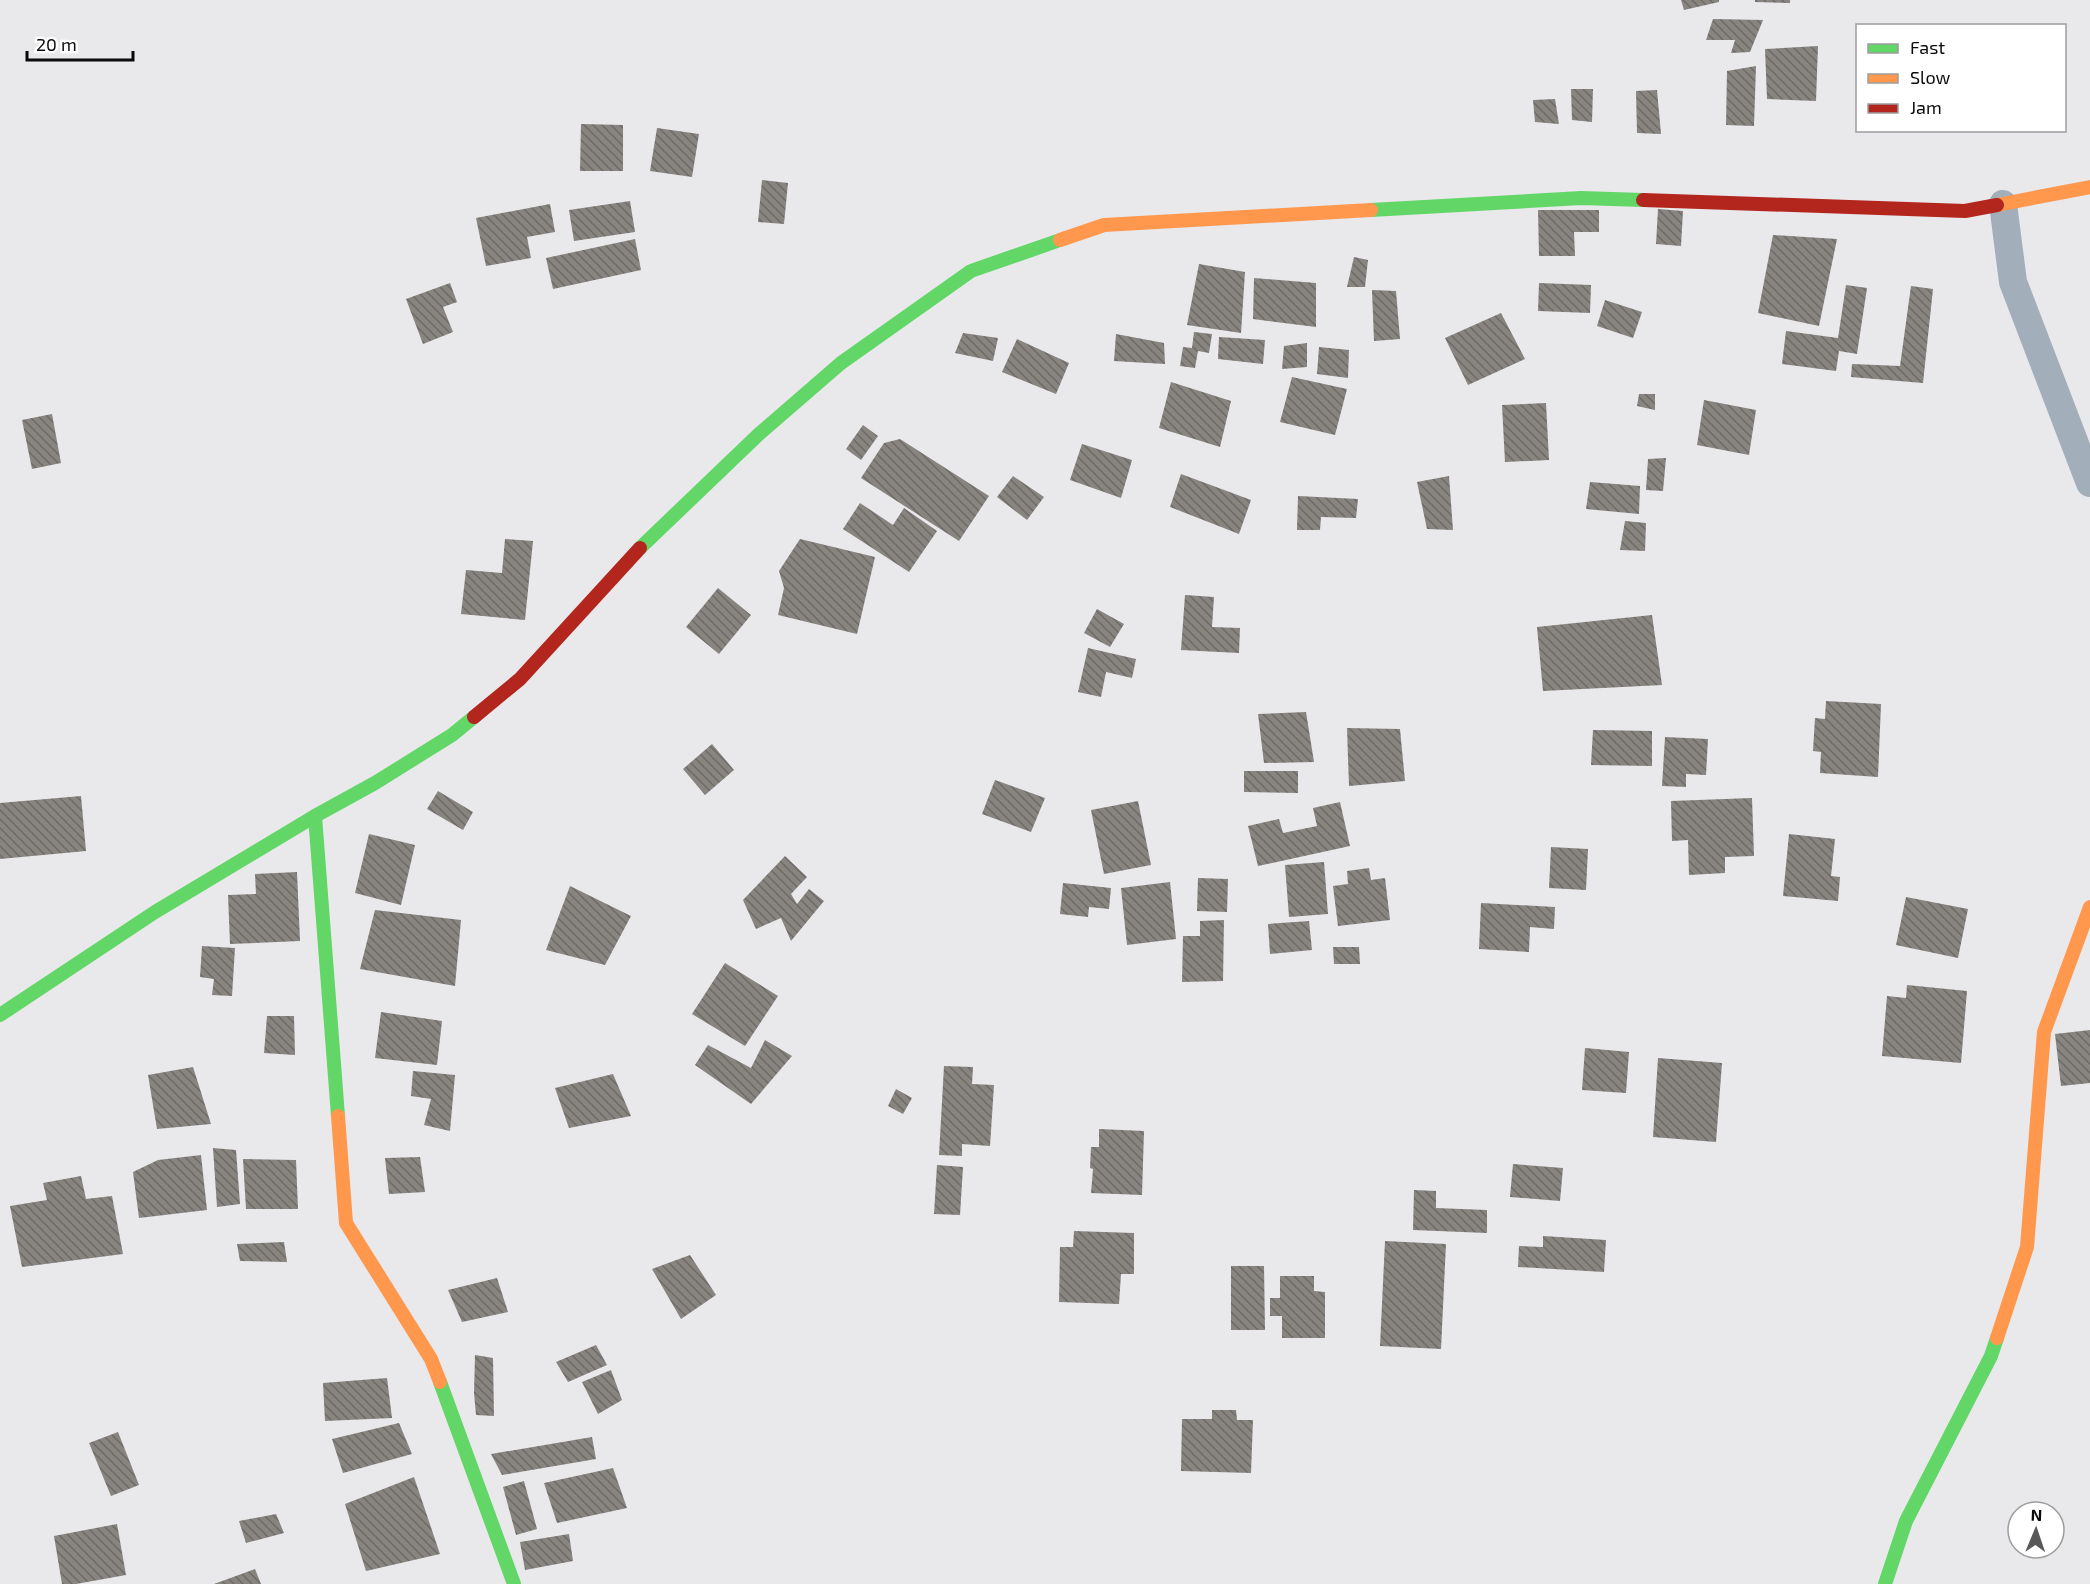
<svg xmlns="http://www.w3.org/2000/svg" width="2090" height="1584" viewBox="0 0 2090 1584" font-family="'Exo 2',sans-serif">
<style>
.building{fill:url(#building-back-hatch)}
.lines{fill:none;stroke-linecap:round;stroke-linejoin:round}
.street{stroke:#a2aeb9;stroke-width:28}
.fast{stroke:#63d668;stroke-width:14}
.slow{stroke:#ff974d;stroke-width:14}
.jam{stroke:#b3261e;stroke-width:14}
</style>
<defs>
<pattern id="building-back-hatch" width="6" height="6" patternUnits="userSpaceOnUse" patternTransform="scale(1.5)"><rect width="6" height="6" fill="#888480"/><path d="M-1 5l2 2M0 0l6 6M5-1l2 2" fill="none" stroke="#6d6a67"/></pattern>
</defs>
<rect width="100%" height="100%" fill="#e9e9ec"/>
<path class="building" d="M1681,0H1719V2L1684,10Z
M1755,0H1790V3L1755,2Z
M1713,19L1763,20L1750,52L1731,53L1735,40H1706Z
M1818,46L1816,101L1767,99L1765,49Z
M1756,66L1754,126L1726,125L1727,71Z
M1571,89H1593L1592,122L1572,120Z
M1657,90L1661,134L1637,133L1636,91Z
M1555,99L1559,124L1535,122L1533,100Z
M581,124L623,125V171H580Z
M657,128L699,134L692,177L650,171Z
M762,180L788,183L784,224L758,222Z
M630,201L635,232L574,241L569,210Z
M550,204L555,232L527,237L531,258L486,266L476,218Z
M1658,209L1683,211L1681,246L1656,244Z
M1538,210H1599V232H1574L1575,256H1539Z
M1773,235L1837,239L1819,326L1758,313Z
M635,239L641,270L553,289L546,258Z
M1354,257L1368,260L1365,287H1347Z
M1199,264L1245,272L1241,333L1187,325Z
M1254,278L1316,283V327L1253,319Z
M450,283L457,302L443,307L453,332L423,344L406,299Z
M1539,283L1591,285L1590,313L1538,311Z
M1846,285L1867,288L1857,354L1839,351L1836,371L1782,364L1786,331L1838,338Z
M1911,286L1933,289L1923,383L1851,377L1852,364L1900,366Z
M1372,290L1396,291L1400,339L1374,341Z
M1605,300L1642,312L1633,338L1597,326Z
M1501,313L1525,359L1468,385L1445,338Z
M1194,332L1212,334L1209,353L1198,351L1195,368L1180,366L1183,347L1192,348Z
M963,333L998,338L993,361L955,353Z
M1116,334L1164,343L1165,364L1114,361Z
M1219,337L1265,340L1263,364L1218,359Z
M1017,339L1069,363L1056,394L1002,372Z
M1307,343V367L1282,369L1284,346Z
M1319,347L1349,350L1348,378L1317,374Z
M1292,377L1347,389L1335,435L1280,422Z
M1171,382L1231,401L1220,447L1159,428Z
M1639,394H1655V410L1637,406Z
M1704,400L1756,410L1749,455L1697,445Z
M1546,403L1549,460L1505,462L1502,405Z
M52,414L61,463L32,469L22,420Z
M863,425L878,436L861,460L846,449Z
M900,439L989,496L959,541L861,478L884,443Z
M1082,444L1132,460L1121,498L1070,480Z
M1666,458L1663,491L1646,490L1648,459Z
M1181,474L1251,500L1239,534L1170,507Z
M1013,476L1044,497L1027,520L997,497Z
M1449,476L1453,530L1427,529L1417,482Z
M1590,482L1640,486L1639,514L1586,509Z
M1298,496L1358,499L1356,518L1321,517L1320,530H1297Z
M860,503L893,525L904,508L937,531L909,572L843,529Z
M1625,521L1646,523L1645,551L1620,550Z
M505,539L533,541L525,620L461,614L466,570L502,573Z
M800,539L875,557L857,634L778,615L784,588L779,571Z
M718,588L751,615L719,654L686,627Z
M1185,595L1214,597L1212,627L1240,628L1239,653L1181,650Z
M1097,609L1124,624L1110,647L1084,633Z
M1652,615L1662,685L1543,691L1537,627Z
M1088,648L1136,659L1132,678L1106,672L1101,697L1078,692Z
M1826,701L1881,704L1878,777L1820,773L1821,752L1813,751L1815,718L1825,719Z
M1306,712L1314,762L1264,763L1258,714Z
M1347,728L1400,729L1405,781L1349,786Z
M1593,730L1652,731V766L1591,765Z
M1665,737L1708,739L1706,775L1686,774V787L1662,786Z
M712,744L734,770L705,795L683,769Z
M1244,771H1298V793L1244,792Z
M995,780L1045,798L1031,832L982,814Z
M438,791L473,812L463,830L427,809Z
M81,796L86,851L0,859V803Z
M1752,798L1754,856L1725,857V873L1689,875L1688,840L1672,841L1671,801Z
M1138,801L1151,865L1104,874L1091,810Z
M1340,802L1350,846L1258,866L1248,826L1279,819L1283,833L1317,826L1313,808Z
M369,834L415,845L401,905L355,893Z
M1789,834L1835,839L1831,876L1840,877L1838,901L1783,896Z
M1551,847L1588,849L1586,890L1549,888Z
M785,856L807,877L791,894L797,904L809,889L824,901L791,941L781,918L756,929L743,900Z
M1324,862L1328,914L1289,917L1285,865Z
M1369,868L1371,880L1385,878L1390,920L1338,926L1333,886L1348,884L1347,871Z
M297,872L300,941L230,944L228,895L256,894L255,874Z
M1198,878L1228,879L1227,912L1197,911Z
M1170,882L1176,939L1127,945L1121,888Z
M1063,883L1111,888L1109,909L1089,907L1088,917L1060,914Z
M570,886L631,916L605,965L546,950Z
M1906,897L1968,909L1958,958L1896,945Z
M1481,903L1555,907L1554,929L1530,927L1529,952L1479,949Z
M375,910L461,920L455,986L360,969Z
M1224,920L1223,981L1182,982L1183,936H1200V921Z
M1309,921L1312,950L1270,954L1268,924Z
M202,946L235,948L232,996L212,995L214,979L200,977Z
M1333,947H1359L1360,964H1334Z
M725,963L778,996L745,1046L692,1014Z
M1907,985L1967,991L1961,1063L1882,1056L1887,996L1906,998Z
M381,1012L442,1021L437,1065L375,1058Z
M267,1016H294L295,1055L264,1053Z
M2090,1030V1083L2061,1086L2055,1034Z
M765,1040L792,1056L751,1104L695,1065L708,1045L751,1068Z
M1585,1048L1629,1052L1626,1093L1582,1090Z
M1658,1058L1722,1063L1716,1142L1653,1137Z
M944,1066L973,1067L972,1084L994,1085L990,1146L962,1144V1156L939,1155Z
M193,1067L211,1124L157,1129L148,1075Z
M413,1071L455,1075L450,1131L424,1125L431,1099L411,1096Z
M613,1074L631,1116L569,1128L555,1088Z
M896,1089L912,1098L903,1114L888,1106Z
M1099,1129L1144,1131L1142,1195L1091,1193L1093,1169L1090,1168L1091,1147H1099Z
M213,1148L236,1150L240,1204L217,1207Z
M201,1155L207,1210L139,1218L133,1172L158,1160Z
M420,1157L425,1192L389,1194L385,1158Z
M243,1159L296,1160L298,1209H246Z
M1513,1164L1563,1168L1560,1201L1510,1197Z
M937,1165L963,1167L960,1215L934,1214Z
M81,1176L86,1199L112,1196L123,1254L22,1267L10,1206L47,1200L43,1183Z
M1414,1190L1436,1191V1208L1487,1210V1233L1413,1230Z
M1074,1231L1134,1233V1274H1121L1119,1304L1059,1302L1060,1247H1073Z
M1543,1236L1606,1240L1604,1272L1518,1267L1519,1246L1543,1247Z
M1385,1241L1446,1244L1441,1349L1380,1346Z
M284,1242L287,1262L240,1261L237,1244Z
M690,1255L716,1295L681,1319L652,1269Z
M1231,1266H1264L1265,1330H1231Z
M1280,1276H1314V1291L1325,1292V1338H1282V1316H1270V1298H1280Z
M497,1278L508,1312L462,1322L448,1290Z
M596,1345L607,1365L568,1382L556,1362Z
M475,1355L493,1358L494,1416L476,1415L474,1393Z
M611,1370L622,1400L598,1414L582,1382Z
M387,1378L392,1418L325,1421L323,1383Z
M1212,1410H1236L1237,1420H1253L1251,1473L1181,1471L1182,1419H1212Z
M399,1423L412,1454L343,1473L332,1439Z
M118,1432L139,1485L111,1496L89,1443Z
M592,1437L596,1459L502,1475L491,1454Z
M613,1468L627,1508L557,1523L544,1483Z
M414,1477L440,1554L366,1571L345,1504Z
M524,1481L537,1529L516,1535L503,1487Z
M276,1514L284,1533L246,1543L239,1521Z
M117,1524L126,1575L76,1584H62L54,1536Z
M569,1534L573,1561L525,1570L520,1542Z
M255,1569L261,1584H214Z"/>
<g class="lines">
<path class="street" d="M2003,204L2013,282L2090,483"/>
<path class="fast" d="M1371,210L1581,198L1643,200
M640,548L759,434L841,363L971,271L1060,240
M315,816L338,1116
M0,1015L155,912L315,816L375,783L452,735L474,717
M440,1382L514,1584
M1885,1584L1906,1521L1991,1356L1997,1338"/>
<path class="slow" d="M1997,205L2090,187
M1060,240L1104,225L1371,210
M338,1116L346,1223L431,1359L440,1382
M1997,1338L2027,1247L2044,1032L2090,907"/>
<path class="jam" d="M1643,200L1965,211L1997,205
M474,717L520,679L640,548"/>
</g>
<rect x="1856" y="24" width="210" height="108" fill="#ffffff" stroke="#9d9d9e" stroke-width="1.5"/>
<rect x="1868" y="44" width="30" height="9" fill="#63d668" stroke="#9d9d9e" stroke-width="1.5"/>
<text x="1910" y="54" font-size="18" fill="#0b0b0c">Fast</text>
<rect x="1868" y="74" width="30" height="9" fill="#ff974d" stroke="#9d9d9e" stroke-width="1.5"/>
<text x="1910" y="84" font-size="18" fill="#0b0b0c">Slow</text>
<rect x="1868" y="104" width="30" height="9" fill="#b3261e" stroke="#9d9d9e" stroke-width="1.5"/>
<text x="1910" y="114" font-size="18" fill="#0b0b0c">Jam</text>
<g transform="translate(2036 1530) rotate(2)"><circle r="28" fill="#ffffff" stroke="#9d9d9e" stroke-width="1.5"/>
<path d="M0-4.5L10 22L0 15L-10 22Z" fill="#59595a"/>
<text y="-9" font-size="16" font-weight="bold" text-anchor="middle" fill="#0b0b0c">N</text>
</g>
<path d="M27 51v9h106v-9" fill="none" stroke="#0b0b0c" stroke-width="3"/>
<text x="36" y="51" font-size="18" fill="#0b0b0c" stroke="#ffffff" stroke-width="4.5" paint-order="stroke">20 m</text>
</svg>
